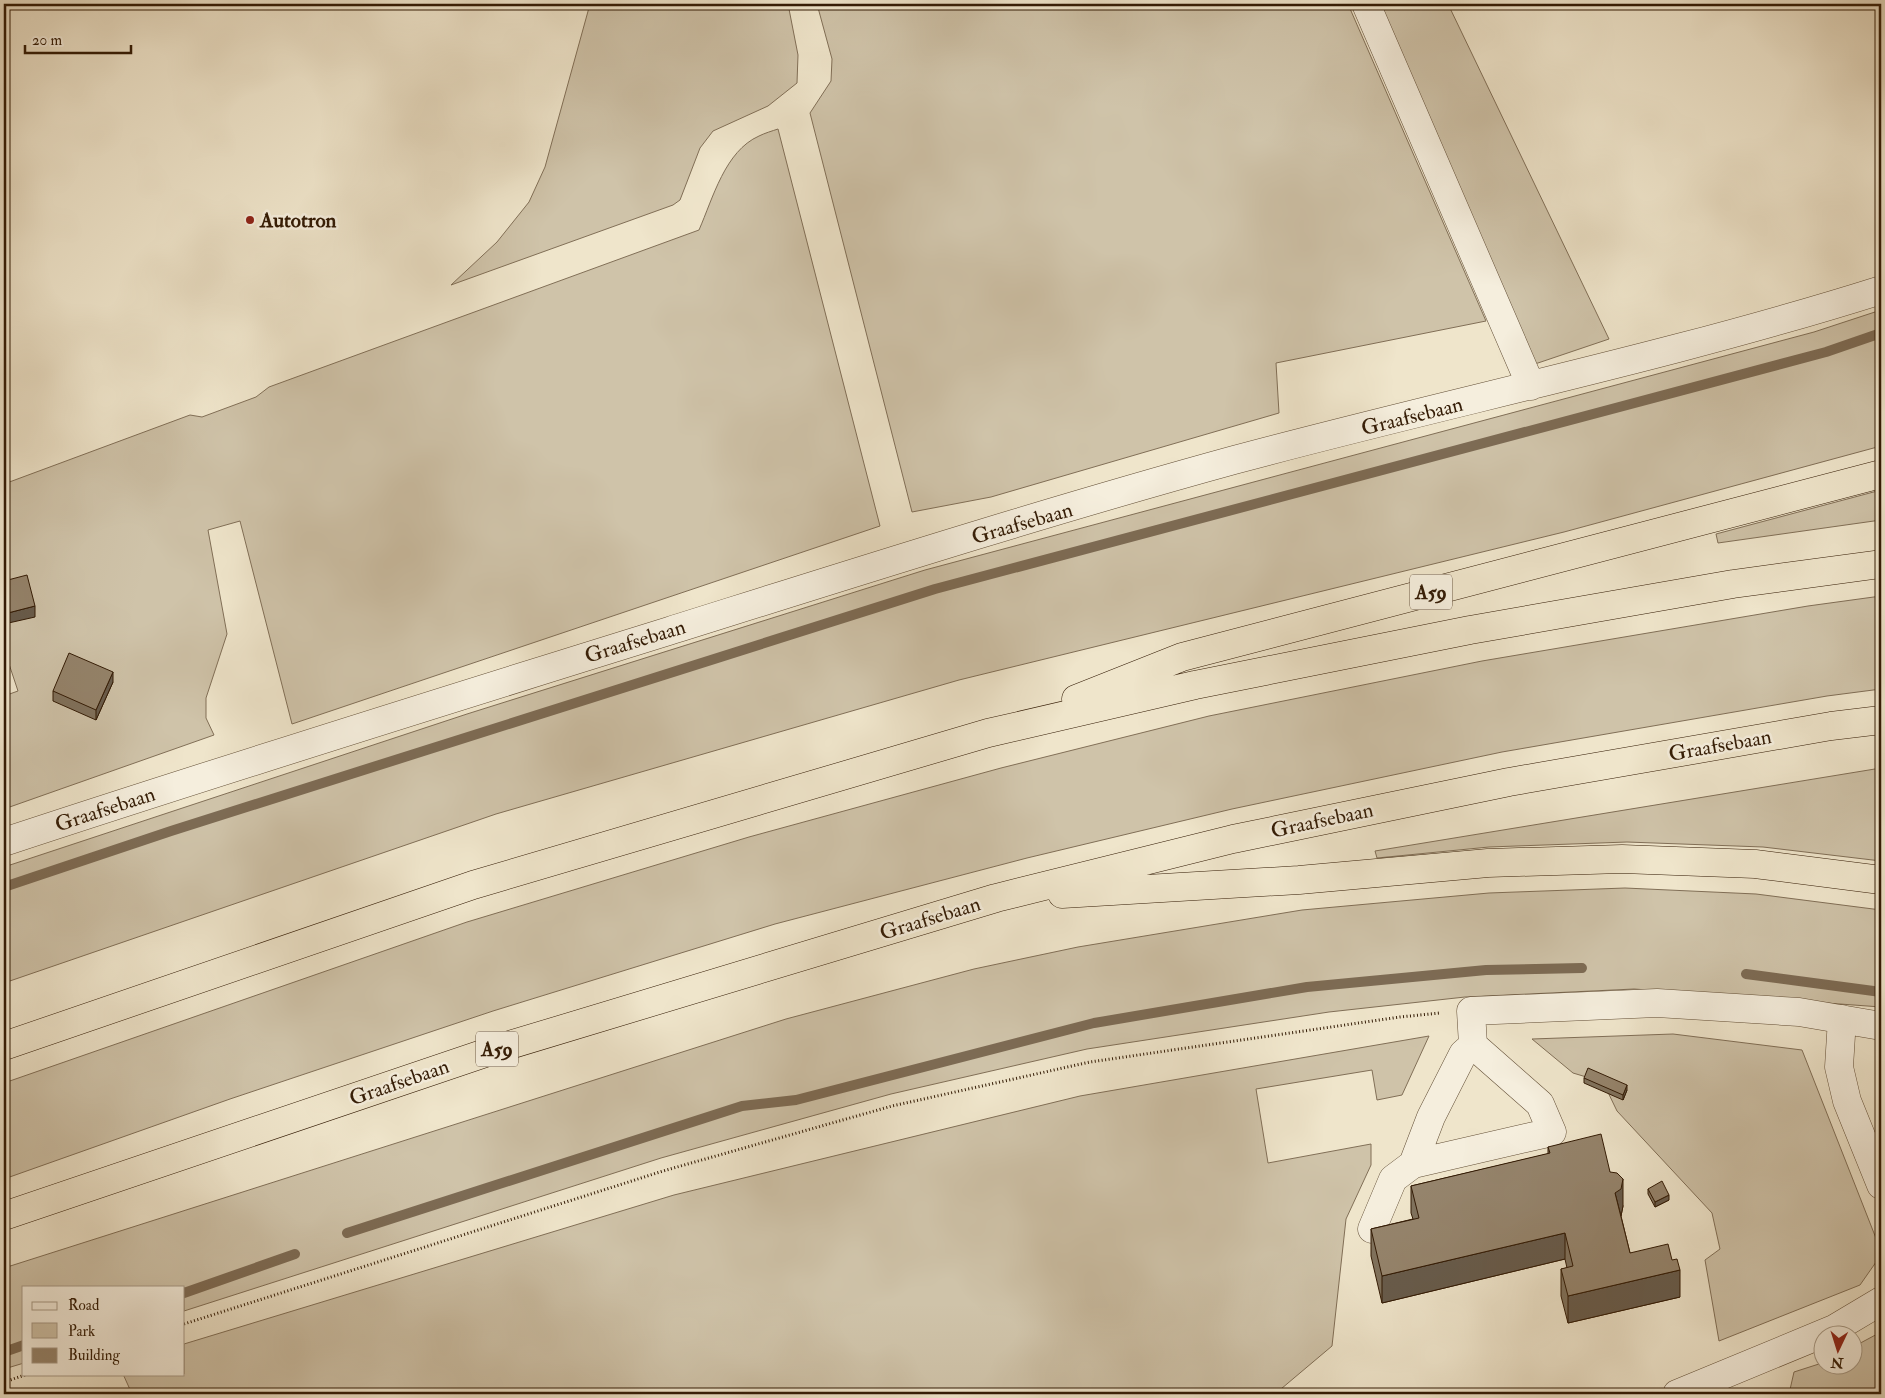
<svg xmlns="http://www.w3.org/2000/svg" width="1885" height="1398" viewBox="0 0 1885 1398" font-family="'IM FELL Double Pica',serif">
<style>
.green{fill:#cfc3a9;stroke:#816f57}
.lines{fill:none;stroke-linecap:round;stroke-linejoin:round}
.stream{stroke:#7d6b54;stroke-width:10}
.minor-casing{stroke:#624e36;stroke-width:29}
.highway-casing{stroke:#331b05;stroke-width:29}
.path{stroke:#331b05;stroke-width:3;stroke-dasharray:1 2.5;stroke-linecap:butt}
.minor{stroke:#f5eedd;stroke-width:28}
.highway{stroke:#efe5cb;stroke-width:28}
.wall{fill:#80725d;stroke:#331b05}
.shaded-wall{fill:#685c4c;stroke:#331b05}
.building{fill:#95846c;stroke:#331b05}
.poi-dot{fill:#8f2418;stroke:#f5eedd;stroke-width:2}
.labels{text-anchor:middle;stroke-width:5;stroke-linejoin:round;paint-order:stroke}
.shield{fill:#f5eedd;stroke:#6d5a46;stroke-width:1}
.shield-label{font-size:20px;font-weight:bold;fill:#331b05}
.poi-label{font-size:21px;font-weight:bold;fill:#331b05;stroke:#f5eedd;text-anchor:start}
.street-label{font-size:21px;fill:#331b05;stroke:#f5eedd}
</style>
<rect width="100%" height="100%" fill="#efe5cb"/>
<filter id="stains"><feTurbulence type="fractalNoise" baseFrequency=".004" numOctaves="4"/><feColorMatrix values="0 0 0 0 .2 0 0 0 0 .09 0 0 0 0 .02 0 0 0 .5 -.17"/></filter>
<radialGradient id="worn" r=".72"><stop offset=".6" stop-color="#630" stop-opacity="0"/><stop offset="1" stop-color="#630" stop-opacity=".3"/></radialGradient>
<path class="green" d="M590,4H788L798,55L797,83L768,106L713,131L700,148L680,200L673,205L451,285L497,242L529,202L545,167Z
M817,4H1348L1486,321L1276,363L1279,413L991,497L912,512L810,113L831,81L832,59Z
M1379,4H1448L1609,339L1532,365Z
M778,129L880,526L292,724L240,521L208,530L227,634L206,698V718L214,735L4,809V696L18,691L7,658L4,659V484L190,415L202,417L256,397L269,387L699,230C713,198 725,151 759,136C765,133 772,131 778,129Z
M1881,310V446L1564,532L959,680L496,814L4,983V867L467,714L925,570L1814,332Z
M1881,490V520L1718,543L1716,534Z
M1881,596V689L1827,696L1502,752L1232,809L1027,858L775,924L493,1011L230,1099L4,1179V1083L467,922L749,837L1001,768L1209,716L1482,661L1808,606Z
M1881,768V861L1763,847L1627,842L1489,847L1377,858L1375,851Z
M1625,888L1756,894L1881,910V1007L1634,989L1465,997L1329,1012L1087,1049L891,1094L661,1158L184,1311V1287H24V1363L4,1369V1268L786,1019L974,969L1078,947L1302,910L1489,893Z
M1673,1034L1802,1050L1881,1251V1255L1860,1285L1719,1341L1705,1260L1720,1249L1712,1213L1617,1111L1603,1082L1573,1073L1532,1039Z
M1429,1036L1402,1095L1377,1100L1372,1070L1256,1089L1268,1163L1371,1144V1165L1346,1219L1332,1346L1275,1394H132L123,1374H184V1344L674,1195L1080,1096Z
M1881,1332V1394H1789L1794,1372L1822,1363V1366H1852L1853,1347Z"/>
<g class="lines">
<path class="stream" d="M4,887L171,831L935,589L1826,352L1881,333
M1746,974L1881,992
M347,1233L742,1106L796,1100L1094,1023L1307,987L1486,970L1582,968
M184,1293L295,1254
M4,1352L24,1345"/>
<g class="minor-casing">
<path id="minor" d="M1366,4L1531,386
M4,842C225,769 447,700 669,631C857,572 1045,512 1234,460C1449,402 1669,357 1881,290
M1842,1019L1839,1067L1847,1101L1881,1185
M1413,1164L1552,1132L1540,1104L1473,1045
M1372,1229L1393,1179L1413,1164L1431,1117L1463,1054L1473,1045L1471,1011L1657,1003L1799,1012L1881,1026
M1677,1394L1834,1329L1881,1301"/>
</g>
<g class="highway-casing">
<path id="highway" d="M1076,699L1182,657L1881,474
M1062,894L1299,880L1488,863L1622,859L1755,864L1881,880
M4,1046L473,885L988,733L1195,685L1470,630L1733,584L1881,564
M4,1216L503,1047L996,898L1233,839L1509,782L1831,726L1881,720"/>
</g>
<path class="path" d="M184,1324L663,1171L892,1106L1090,1062L1400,1017L1440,1013
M4,1382L28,1374"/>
<use href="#minor" class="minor"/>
<use href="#highway" class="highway"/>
</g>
<path class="wall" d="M113,682L96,720L53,701V691Z
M1584,1078L1627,1090L1623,1100L1584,1083Z
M1548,1147L1610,1172L1623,1206L1621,1216L1630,1253L1680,1297L1568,1323L1561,1296V1269L1567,1268L1565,1259L1382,1303L1371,1256V1229L1413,1219L1411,1213V1186L1548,1154Z
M1648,1189L1669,1200L1655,1207L1648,1194Z"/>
<path class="shaded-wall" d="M35,606V617L4,624V614Z
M113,672V682L96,720V710Z
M1627,1085V1090L1623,1100V1095Z
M1623,1179V1206L1621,1216L1615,1193Z
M1669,1195V1200L1655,1207V1202Z
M1565,1233V1259L1382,1303V1276Z
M1680,1270V1297L1568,1323V1296Z"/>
<path class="building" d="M27,575L35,606L4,614V581Z
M69,653L113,672L96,710L53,691Z
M1588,1068L1627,1085L1623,1095L1584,1078Z
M1601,1134L1610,1172L1617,1173L1623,1179L1621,1189L1615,1193L1630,1253L1668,1244L1672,1260L1677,1259L1680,1270L1568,1296L1561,1269L1573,1266L1565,1233L1382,1276L1371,1229L1419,1218L1411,1186L1550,1153L1548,1147Z
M1662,1181L1669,1195L1655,1202L1648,1189Z"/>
<circle class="poi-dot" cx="250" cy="220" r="5"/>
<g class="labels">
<g class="shield">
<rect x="1410" y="574.5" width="42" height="35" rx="4"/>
<rect x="476" y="1031.5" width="42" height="35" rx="4"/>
</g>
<g class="shield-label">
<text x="1431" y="599">A59</text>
<text x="497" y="1056">A59</text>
</g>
<g class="poi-label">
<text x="260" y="227">Autotron</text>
</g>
<g class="street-label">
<text transform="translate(1412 416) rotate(-14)" y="7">Graafsebaan</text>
<text transform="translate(1022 523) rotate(-16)" y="7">Graafsebaan</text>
<text transform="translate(635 641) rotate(-17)" y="7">Graafsebaan</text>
<text transform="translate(1720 745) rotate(-10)" y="7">Graafsebaan</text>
<text transform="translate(105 809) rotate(-18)" y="7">Graafsebaan</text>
<text transform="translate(1322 820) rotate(-12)" y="7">Graafsebaan</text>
<text transform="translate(930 918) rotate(-17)" y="7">Graafsebaan</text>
<text transform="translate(399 1082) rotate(-19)" y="7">Graafsebaan</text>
</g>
</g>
<rect width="1885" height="1398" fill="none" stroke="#efe5cb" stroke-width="20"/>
<rect x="5" y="5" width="1875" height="1388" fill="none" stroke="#331b05" stroke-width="2.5"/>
<rect x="10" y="10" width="1865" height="1378" fill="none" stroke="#331b05"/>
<rect x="22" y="1286" width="162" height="90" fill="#f5eedd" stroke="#a79a87"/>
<rect x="32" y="1302" width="25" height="8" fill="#f5eedd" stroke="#a79a87"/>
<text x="68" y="1310" font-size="15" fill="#331b05">Road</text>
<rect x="32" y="1323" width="25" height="15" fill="#cfc3a9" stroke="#a79a87"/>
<text x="68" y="1336" font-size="15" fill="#331b05">Park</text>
<rect x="32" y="1348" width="25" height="15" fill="#95846c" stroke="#a79a87"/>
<text x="68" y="1360" font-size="15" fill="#331b05">Building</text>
<g transform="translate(1838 1350) rotate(184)"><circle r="24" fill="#f5eedd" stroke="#a79a87"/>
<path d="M0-4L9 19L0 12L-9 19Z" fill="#8f2418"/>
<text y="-8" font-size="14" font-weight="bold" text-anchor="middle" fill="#331b05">N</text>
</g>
<path d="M25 45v8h106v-8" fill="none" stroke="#331b05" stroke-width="2.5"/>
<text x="32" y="45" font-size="15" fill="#331b05" stroke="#f5eedd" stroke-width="4" paint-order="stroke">20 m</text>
<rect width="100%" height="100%" filter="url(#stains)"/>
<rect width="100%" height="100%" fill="url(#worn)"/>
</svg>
